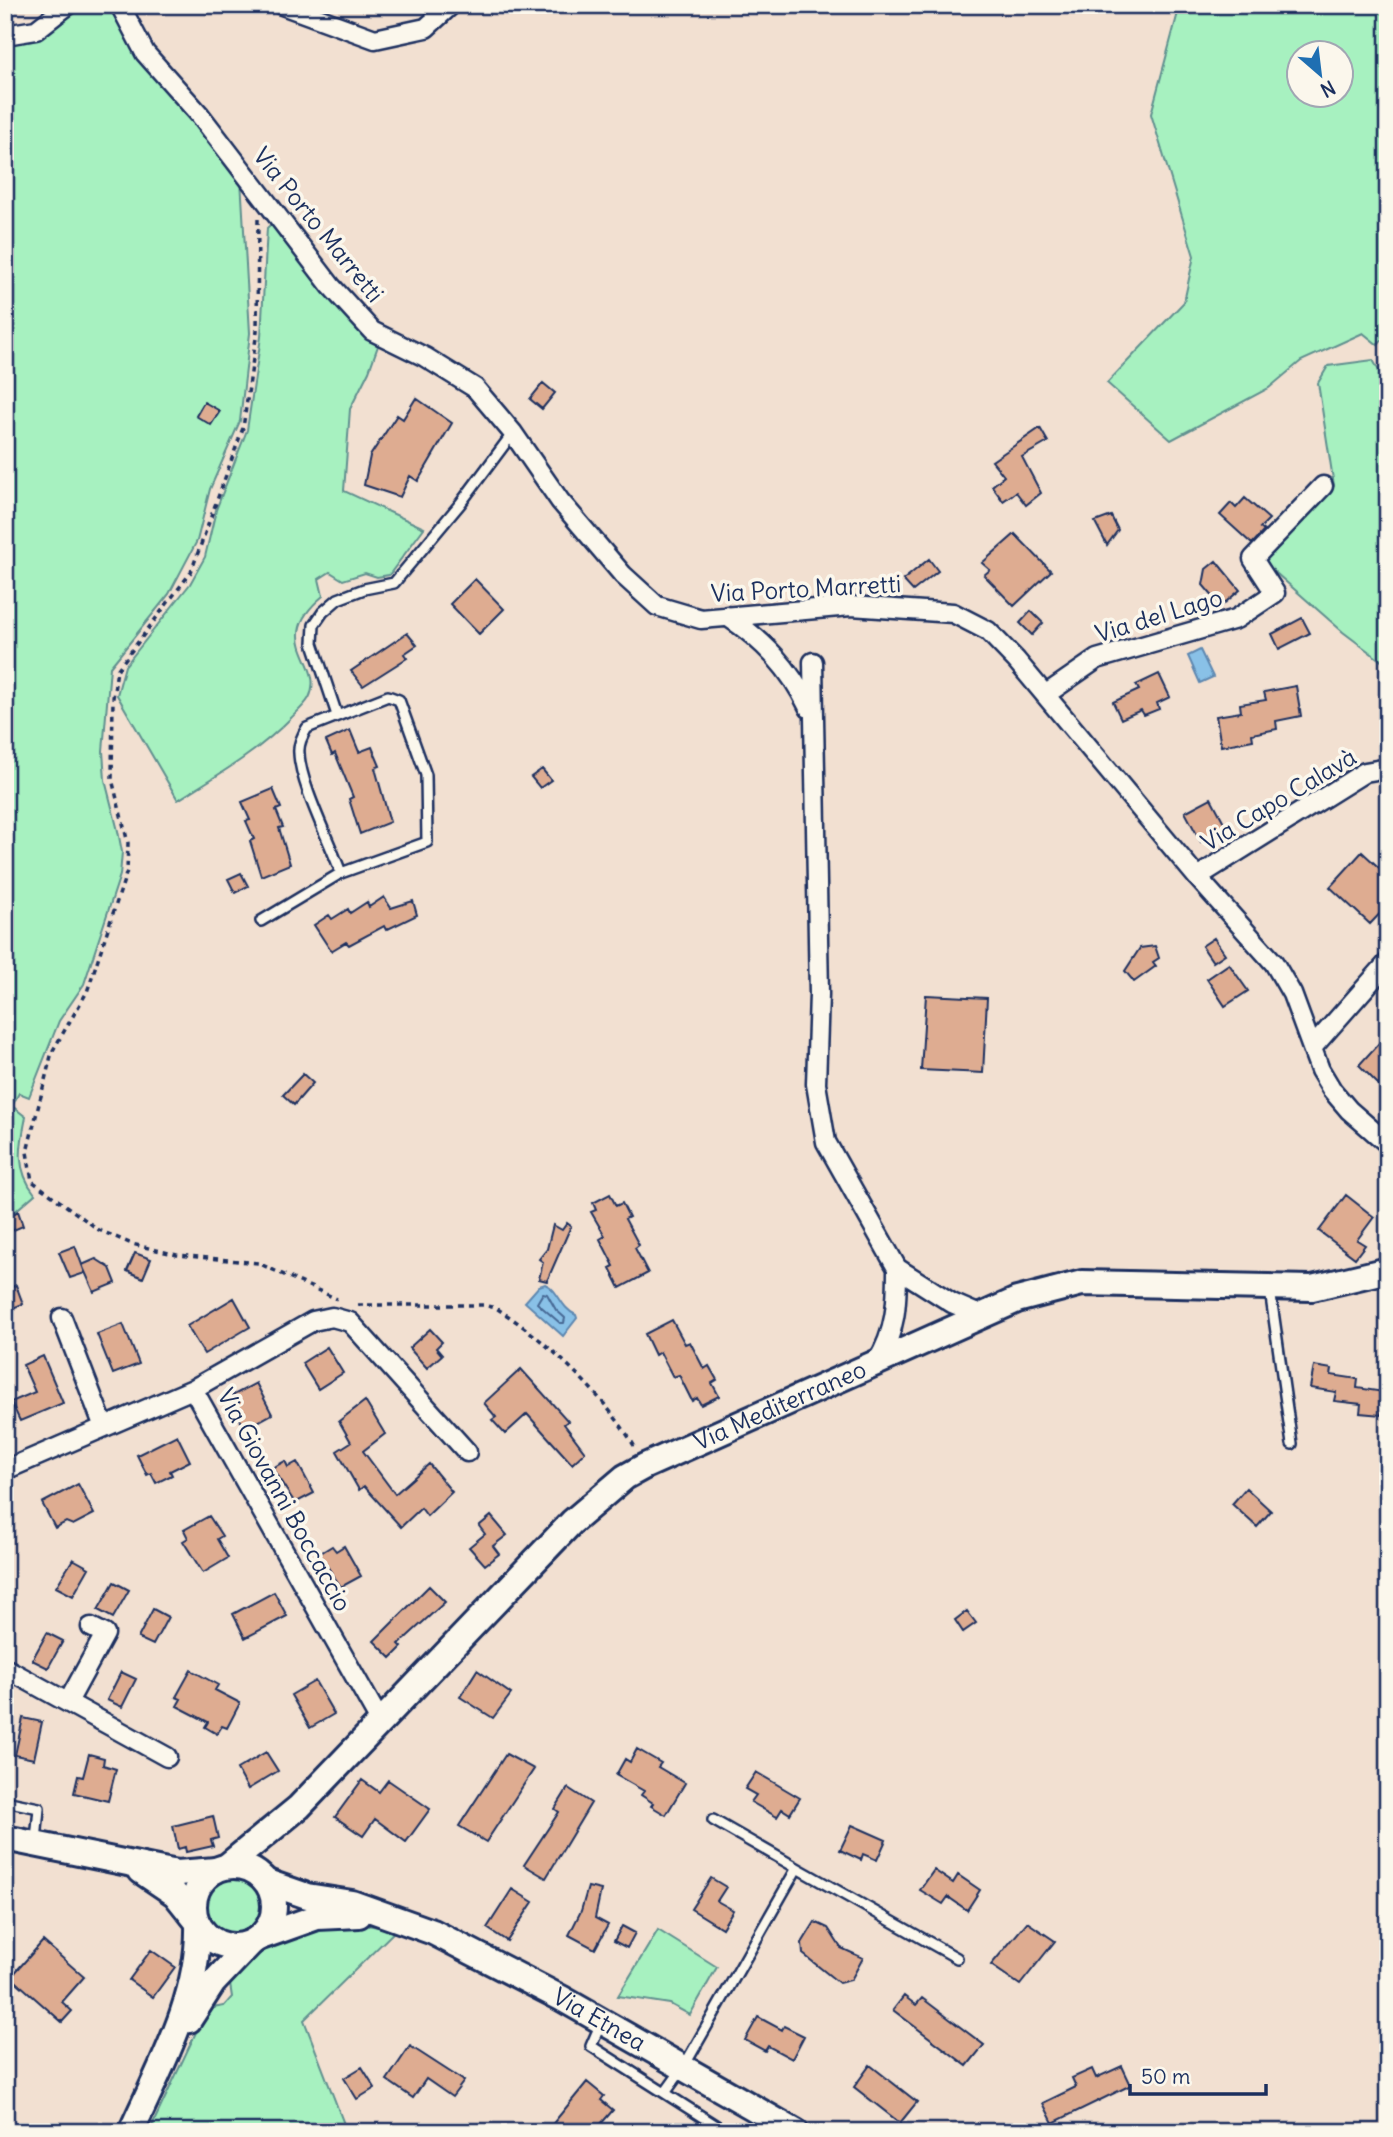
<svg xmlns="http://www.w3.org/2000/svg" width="1393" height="2137" viewBox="0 0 1393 2137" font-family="Delius,sans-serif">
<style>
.green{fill:#a7f1c0;stroke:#61908f;stroke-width:2;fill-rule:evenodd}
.water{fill:#89c1e7;stroke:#5d87b0;stroke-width:2}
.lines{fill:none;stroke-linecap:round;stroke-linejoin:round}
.shore{stroke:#476995;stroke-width:2}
.building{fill:#deac91;stroke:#1b2f5e;stroke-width:2}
.lane-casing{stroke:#1b2f5e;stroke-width:14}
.street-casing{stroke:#1b2f5e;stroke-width:23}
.secondary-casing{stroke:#1b2f5e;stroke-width:30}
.path{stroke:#1b2f5e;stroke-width:3.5;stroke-dasharray:5 5;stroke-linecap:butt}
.lane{stroke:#fbf7ec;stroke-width:9}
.street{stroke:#fbf7ec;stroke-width:18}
.secondary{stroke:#fbf7ec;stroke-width:24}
.labels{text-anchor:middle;stroke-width:7;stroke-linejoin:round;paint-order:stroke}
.street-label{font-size:24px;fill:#1b2f5e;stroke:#fbf7ec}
</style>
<rect width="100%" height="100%" fill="#f2e0d1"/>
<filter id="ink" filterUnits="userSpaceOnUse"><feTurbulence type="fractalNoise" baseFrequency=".0143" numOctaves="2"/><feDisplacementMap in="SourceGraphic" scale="14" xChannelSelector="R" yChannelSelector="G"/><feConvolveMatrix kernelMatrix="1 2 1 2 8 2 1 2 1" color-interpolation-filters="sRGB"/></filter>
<g filter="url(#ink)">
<path class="green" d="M88,5H116L145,64L160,84L192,116L241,179L250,333L240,421L210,489L197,541L169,594L110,667L103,751L105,780L118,831L122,852L120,875L84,984L59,1021L29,1097L19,1093L12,1106L26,1117C20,1146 15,1169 35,1194L5,1220V45L32,41Z
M1180,5H1388V333L1378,345L1363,333L1301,361L1269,388L1171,440L1107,383L1184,302L1194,256L1151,114ZM1298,52H1340V94H1298Z
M271,224L275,225L379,343L369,371L350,409L344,491L424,528L389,575L377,577L365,573L343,580L330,572L319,579L323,596C268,642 327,662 309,698C305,705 297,712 291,718C258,752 218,775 178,800L117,695L125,666L190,584L205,557L216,510L247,430L261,337L267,228Z
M1373,360L1388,387V666L1343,632L1261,560L1334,486L1318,383L1328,366Z
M207 1906a29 29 0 1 1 58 0a29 29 0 1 1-58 0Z
M361,1924L396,1930L304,2020L347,2132H149L207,2009L224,2006L232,1997L229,1978C277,1934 297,1930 361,1924Z
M658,1930L717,1967L690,2015L670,2004L618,1996Z"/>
<path class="water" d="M1200,650L1213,677L1200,683L1188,656Z
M545,1284C559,1290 560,1308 576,1315L577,1318L563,1336L525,1302L539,1286Z"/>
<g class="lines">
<path class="shore" d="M543,1293L547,1294L556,1310L565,1318L564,1323H560L537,1303Z"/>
</g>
<path class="building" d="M543,383L555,393L542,409L530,399Z
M416,398L452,423L418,481L410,476L400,497L364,485L370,456L397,415L403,419Z
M204,402L220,411L211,425L196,416Z
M1040,428L1048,442L1022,457L1041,493L1026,505L1016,492L1003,501L992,486L1004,476L992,461Z
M1245,498L1269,519L1260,528L1264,531L1252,544L1220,515L1231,503L1236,508Z
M1111,516L1118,530L1107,545L1095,522Z
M1015,534L1051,571L1014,606L984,575L990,570L982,563Z
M929,559L938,571L913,591L903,580Z
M1216,561L1240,590L1221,606L1203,585L1206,569Z
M475,579L504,609L479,634L450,604Z
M1031,611L1043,623L1032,635L1020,623Z
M1302,618L1310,633L1279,649L1272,634Z
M407,633L417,645L404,654L407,658L363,686L351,671Z
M1159,674L1170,697L1157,703L1159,709L1144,715L1141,710L1121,719L1113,702L1139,690L1136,685Z
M1296,686L1301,716L1276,721L1277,729L1252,734L1253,740L1221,746L1216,716L1241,712L1240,704L1266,700L1264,692Z
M350,730L359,752L372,747L380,766L375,768L390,822L360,834L349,799L353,797L335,753L332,755L326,741Z
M542,769L551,780L540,788L531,777Z
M273,789L281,808L276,810L283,827L279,828L290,864L261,876L250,841L254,839L246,821L250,820L242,802Z
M1211,798L1227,828L1201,842L1185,812Z
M1362,852L1388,876V905L1370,924L1330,887Z
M241,873L248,886L235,893L228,879Z
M384,897L391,908L413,901L417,915L386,930L384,926L349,945L346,942L331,951L314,925L329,915L332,919L348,909L350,913L367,902L369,907Z
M1214,938L1225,954L1213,962L1202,946Z
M1155,946L1159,958L1153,962L1156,966L1134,982L1125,971L1140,948Z
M1229,964L1248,991L1225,1006L1207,979Z
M926,995L987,998L983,1073L921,1070Z
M1379,1043L1388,1050V1094L1359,1065Z
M303,1074L313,1083L294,1105L283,1095Z
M610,1194L616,1206L622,1203L629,1217L625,1219L639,1245L635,1248L648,1273L620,1288L610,1268L614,1266L600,1239L605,1236L591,1212L596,1210L593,1203Z
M1346,1195L1374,1217L1357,1240L1365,1245L1355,1258L1319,1231Z
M18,1211L23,1226L9,1232L5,1220Z
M567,1223L571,1226L547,1281L539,1279L543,1262L539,1259L547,1249L553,1225L562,1230Z
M75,1246L85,1273L70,1278L59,1252Z
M135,1253L151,1259L143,1278L127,1271Z
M96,1259L110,1268L116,1283L94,1292L82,1265Z
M16,1285L23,1304L5,1311V1290Z
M234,1298L250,1327L204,1354L187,1326Z
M672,1320L685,1344L690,1342L704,1369L709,1366L717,1380L712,1383L719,1396L701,1405L697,1398L692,1401L679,1375L673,1377L660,1352L655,1355L645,1334Z
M123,1324L139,1364L113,1374L97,1334Z
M430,1329L442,1342L436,1348L442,1355L427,1368L409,1348Z
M327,1347L343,1373L318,1389L302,1363Z
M43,1356L63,1403L20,1421L11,1402L35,1392L23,1365Z
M1314,1366L1332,1369L1331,1375L1358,1379L1357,1388L1384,1392L1381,1415L1360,1413L1361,1404L1334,1401L1336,1392L1310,1388Z
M521,1369L568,1421L564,1424L585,1452L572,1464L527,1414L505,1434L492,1420L496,1417L484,1403Z
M256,1383L272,1414L245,1429L228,1398Z
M365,1401L385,1434L363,1451L395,1494L429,1464L452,1492L427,1516L421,1508L401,1527L364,1486L359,1490L337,1451L351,1442L339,1421Z
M177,1435L190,1461L170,1471L172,1475L156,1483L151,1473L147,1475L137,1455Z
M285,1461L288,1467L297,1462L314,1493L295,1503L272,1468Z
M78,1484L94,1514L73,1525L66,1522L55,1528L42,1503Z
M1246,1488L1271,1511L1257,1527L1232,1504Z
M209,1516L222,1536L217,1539L228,1558L203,1573L183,1541L188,1538L184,1530Z
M491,1516L507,1535L493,1546L499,1554L485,1565L469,1547L485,1534L479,1526Z
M332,1546L336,1551L344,1546L361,1576L341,1587L319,1554Z
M73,1559L89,1568L73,1596L56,1587Z
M114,1582L129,1590L113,1618L98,1610Z
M429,1586L445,1602L399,1644L402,1647L391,1658L374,1641Z
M274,1592L287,1616L245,1638L233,1614Z
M153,1609L168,1617L153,1645L138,1638Z
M967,1611L976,1623L963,1632L955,1620Z
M47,1633L63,1641L48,1668L32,1660Z
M191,1670L218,1685L215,1690L240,1703L227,1728L222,1726L217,1734L205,1727L208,1722L177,1706L181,1699L176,1697Z
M477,1670L511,1694L493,1718L460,1697Z
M121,1672L136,1679L122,1707L107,1700Z
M315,1681L334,1714L310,1728L291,1695Z
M23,1718L42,1722L34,1759L15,1755Z
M637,1749L661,1763L658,1767L685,1783L666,1815L651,1806L653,1803L641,1795L644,1791L616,1775L625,1759L630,1762Z
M266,1752L278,1771L248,1789L237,1769Z
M89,1754L104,1758L103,1765L116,1769L108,1801L74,1793L78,1776L83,1777Z
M506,1754L534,1769L486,1842L459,1826Z
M756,1772L800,1798L790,1814L782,1809L777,1817L751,1802L756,1795L745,1789Z
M362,1780L379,1792L388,1780L430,1809L406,1842L375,1819L363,1836L335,1817Z
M568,1788L591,1803L546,1878L524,1865L559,1812L555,1809Z
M213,1816L218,1838L211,1840L213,1846L186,1852L185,1847L178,1849L173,1826Z
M852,1825L886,1840L877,1860L863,1854L861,1860L840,1850Z
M934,1870L953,1883L958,1875L980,1890L967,1910L948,1897L943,1904L920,1890Z
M711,1878L726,1887L717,1901L733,1910L722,1928L691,1909Z
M588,1887L601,1890L595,1918L608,1925L595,1949L569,1935L581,1911Z
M512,1889L533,1902L507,1941L487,1928Z
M815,1922L828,1928L841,1948L863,1958L851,1980L839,1983L803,1954L802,1943Z
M1027,1922L1055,1941L1020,1985L991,1965Z
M622,1926L635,1933L627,1948L614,1941Z
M43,1941L84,1977L62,2002L72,2011L62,2022L11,1977Z
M151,1950L175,1967L153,1997L129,1980Z
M904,1996L916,2005L922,1998L984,2045L967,2066L893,2010Z
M758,2017L782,2030L784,2026L804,2036L792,2059L768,2046L765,2051L745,2040Z
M410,2046L464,2081L452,2097L426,2079L413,2098L387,2080Z
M870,2065L917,2102L900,2123L854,2087Z
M1122,2066L1131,2085L1053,2123L1043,2103L1076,2087L1072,2078L1092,2069L1096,2078Z
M362,2067L375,2088L357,2099L344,2078Z
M587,2082L604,2096L601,2100L613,2110L594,2132H546Z"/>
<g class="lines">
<g class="lane-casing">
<path id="lane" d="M337,715L313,643L314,625L323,612L338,599L364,589L394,583L460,504L513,433
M261,921L341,873L427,842L426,775L399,700L388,696L307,728C302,736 298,744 299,753C300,784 330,842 341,873
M1270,1290L1292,1444
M5,1801L39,1808L36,1841
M713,1820L797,1868
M601,2023L591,2046L726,2132
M665,2093L683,2068L797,1868L957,1958"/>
</g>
<g class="street-casing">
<path id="street" d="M120,5L145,53L200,115L331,286L372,331L425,357L475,388L513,433L560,501L623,575L657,606L701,619L851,606L953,613L988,631L1016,660L1197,877L1274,963L1292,994L1320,1070L1332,1090L1349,1110L1388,1144
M282,5L375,39L426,28L451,5
M5,35L36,30L68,5
M727,616C764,641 790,668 809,708
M813,662L819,994L816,1084L826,1142L897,1268L952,1303L982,1316
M1045,695L1097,659L1236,619L1275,593L1253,559L1323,486
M1197,877L1365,772L1388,768
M1312,1048L1388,962
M62,1318L104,1427
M877,1362C896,1331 897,1304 897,1268
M5,1470L193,1389
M5,1668L167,1757
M68,1702L105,1634L91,1627
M380,1721L193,1389L313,1321L332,1317L350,1322L467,1452"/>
</g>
<g class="secondary-casing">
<g id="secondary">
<path d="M5,1838L177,1873L216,1870"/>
<circle cx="234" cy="1906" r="40"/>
<path id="s1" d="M227,1866L299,1807L572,1522L625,1477L645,1466L1017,1300L1082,1283L1312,1288L1388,1270"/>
<path d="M141,1871L175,1894L195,1919"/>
<path id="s2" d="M267,1882L307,1896L352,1903L433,1932L561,1998L796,2132"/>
<path d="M258,1938L317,1917L359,1915"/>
<path d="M189,2020L213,1983L252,1942"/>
<path d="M131,2132C160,2067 200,1997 198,1924"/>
</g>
</g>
<path class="path" d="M258,219L257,331L243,428L191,572L117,670L113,698L112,779L128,843L127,871L87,992L52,1052L27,1152L32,1181L99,1230L132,1244L177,1255L258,1263L337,1299
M358,1305H483L496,1308C546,1339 607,1398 636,1449"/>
<use href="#lane" class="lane"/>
<use href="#street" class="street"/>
<use href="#secondary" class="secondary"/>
</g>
</g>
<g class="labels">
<g class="street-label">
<text transform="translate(318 225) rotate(51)" y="8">Via Porto Marretti</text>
<text transform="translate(806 589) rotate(-3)" y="8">Via Porto Marretti</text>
<text transform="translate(1159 616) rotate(-17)" y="8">Via del Lago</text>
<text transform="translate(1279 800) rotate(-31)" y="8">Via Capo Calavà</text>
<text dy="8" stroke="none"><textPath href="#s1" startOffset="728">Via Mediterraneo</textPath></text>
<text transform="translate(284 1500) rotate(61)" y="8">Via Giovanni Boccaccio</text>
<text dy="8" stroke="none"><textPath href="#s2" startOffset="362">Via Etnea</textPath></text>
</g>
</g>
<rect width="1393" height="2137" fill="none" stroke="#fbf7ec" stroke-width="28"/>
<rect x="14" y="14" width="1365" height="2109" fill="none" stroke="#1b2f5e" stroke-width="2.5" filter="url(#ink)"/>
<g transform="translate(1320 74) rotate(152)"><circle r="33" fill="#fbf7ec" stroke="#a1a7b3" stroke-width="2"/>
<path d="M0-5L12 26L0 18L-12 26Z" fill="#1f6fb2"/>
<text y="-10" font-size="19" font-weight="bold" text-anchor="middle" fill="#1b2f5e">N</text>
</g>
<path d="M1130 2084v10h136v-10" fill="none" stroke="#1b2f5e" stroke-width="3.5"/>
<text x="1141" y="2084" font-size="21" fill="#1b2f5e" stroke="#fbf7ec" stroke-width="5" paint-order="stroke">50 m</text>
</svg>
